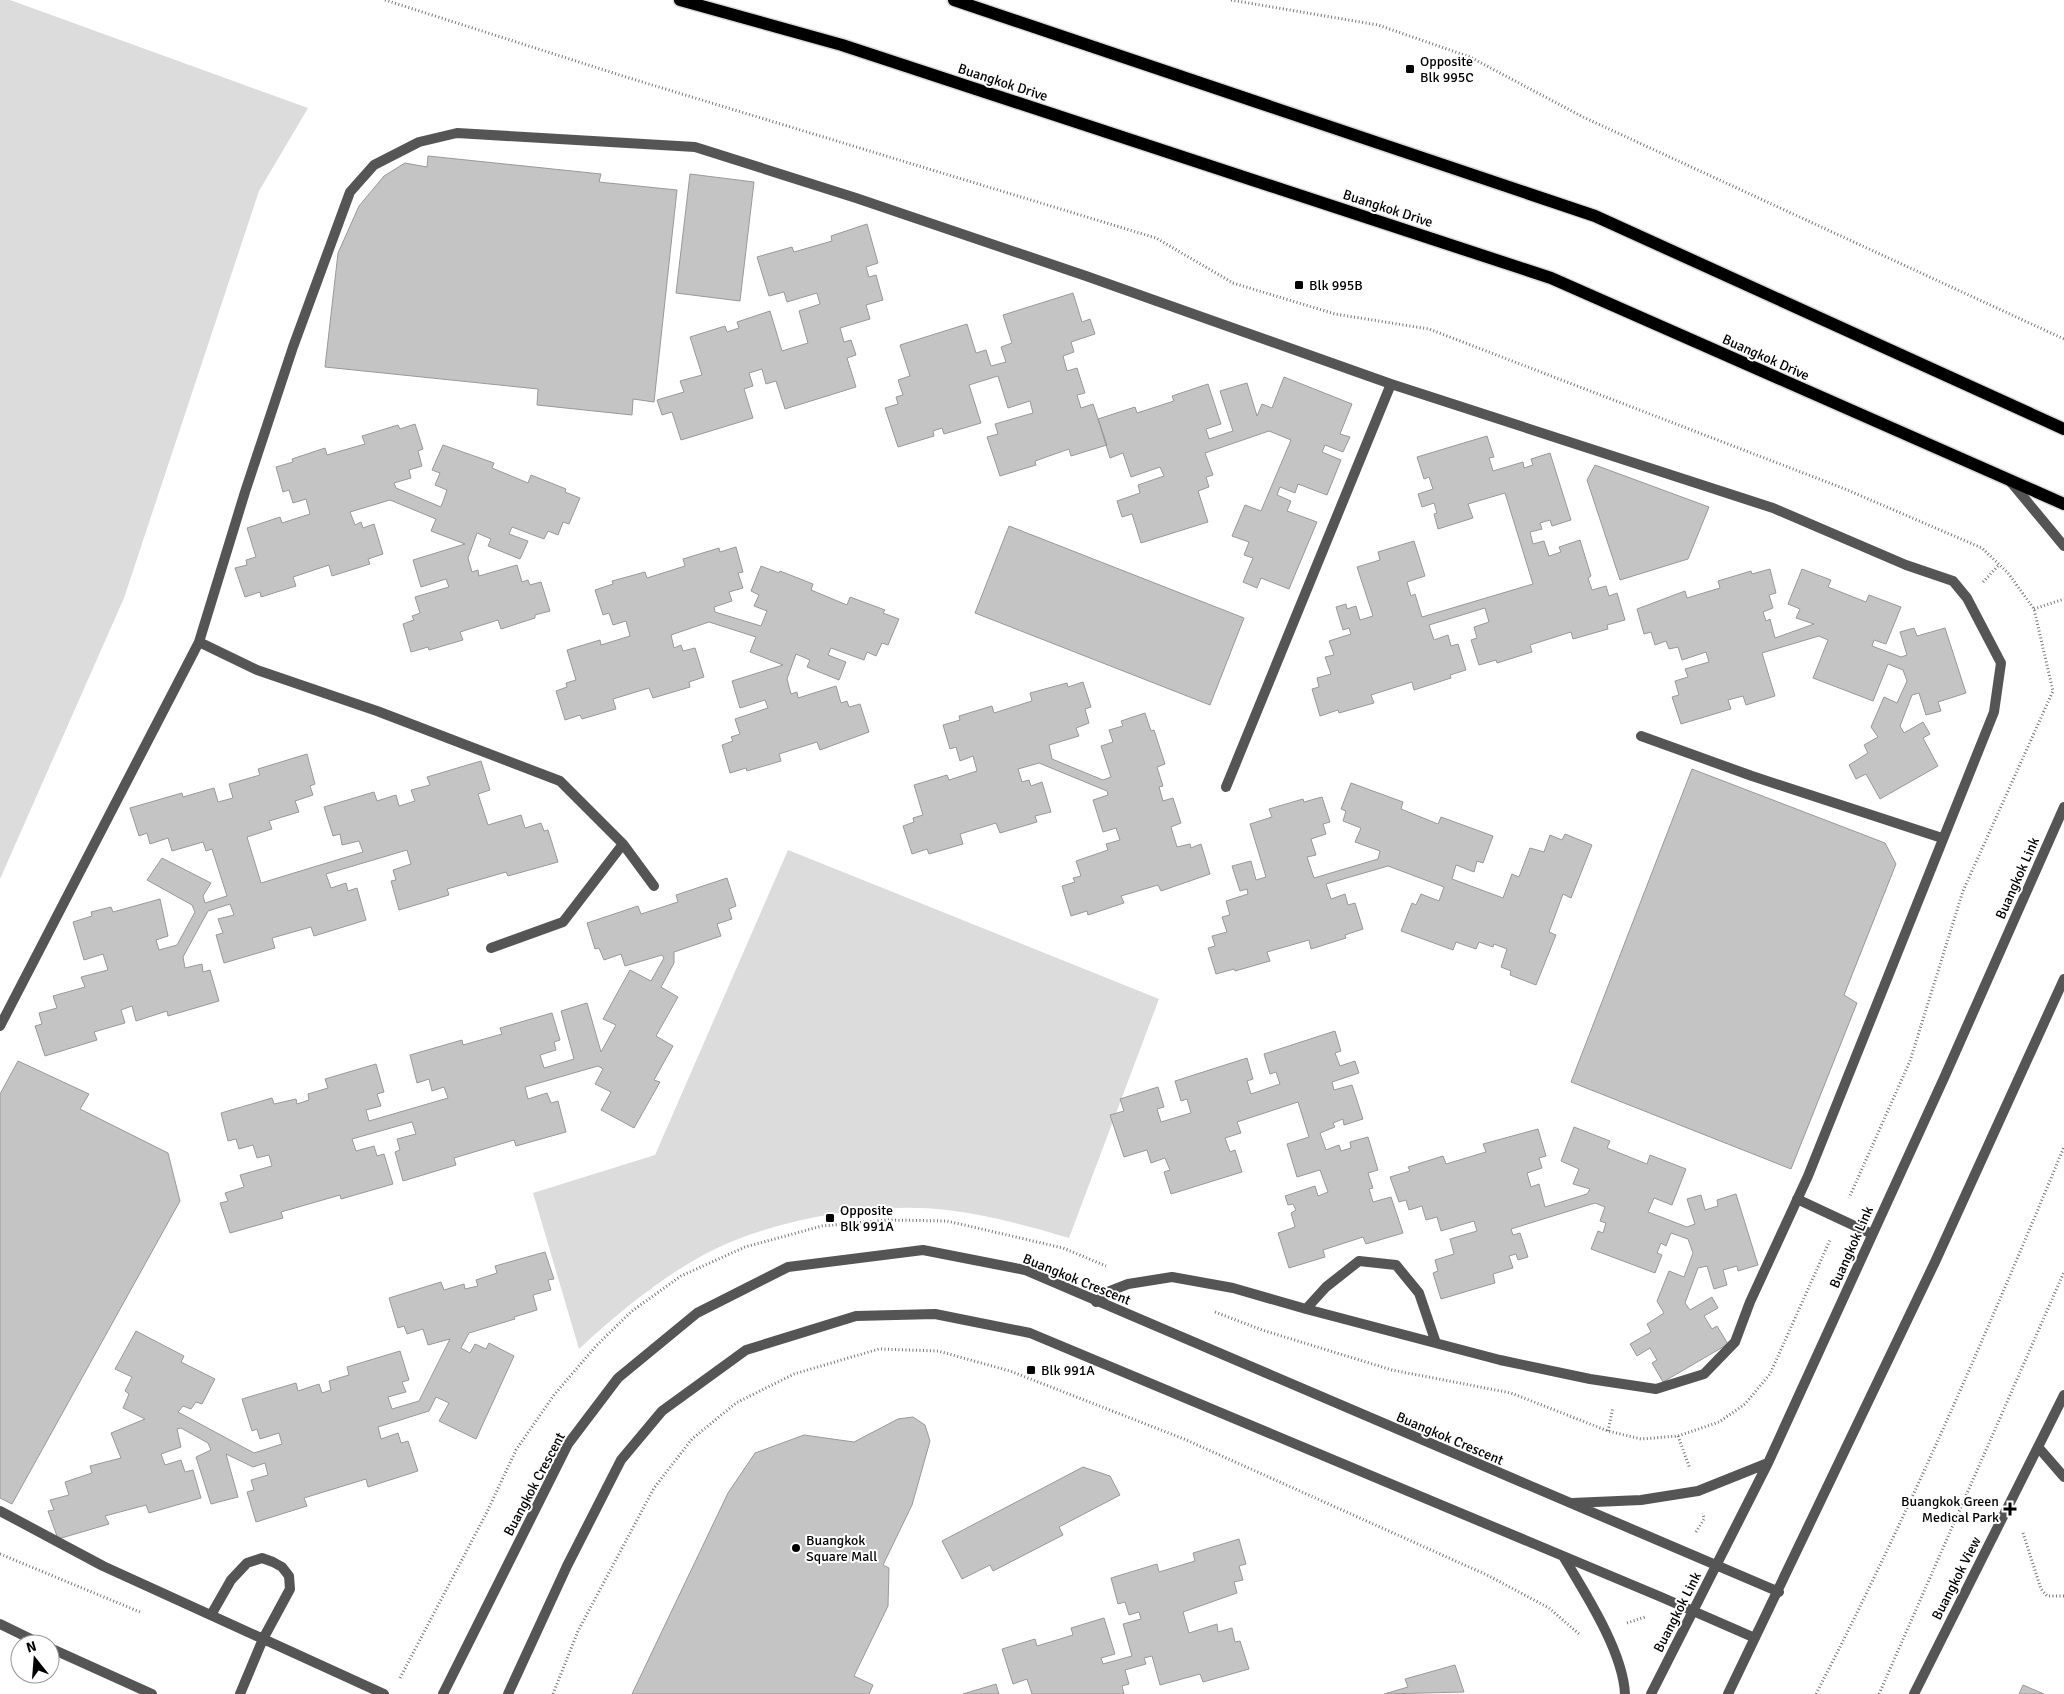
<svg xmlns="http://www.w3.org/2000/svg" width="2064" height="1694" viewBox="0 0 2064 1694" font-family="Signika,sans-serif">
<style>
.green{fill:#dcdcdc}
.building{fill:#c4c4c4;stroke:#999}
.lines{fill:none;stroke-linecap:round;stroke-linejoin:round}
.primary-casing{stroke:#dbdbdb;stroke-width:15}
.path{stroke:#777;stroke-width:3;stroke-dasharray:1 2.5;stroke-linecap:butt}
.lane{stroke:#555;stroke-width:10}
.street{stroke:#555;stroke-width:10}
.primary{stroke:#000;stroke-width:12}
.poi-dot{fill:#000;stroke:#fff;stroke-width:2}
.labels{text-anchor:middle;stroke-width:4;stroke-linejoin:round;paint-order:stroke}
.poi-label{font-size:14px;fill:#000;stroke:#fff;text-anchor:start}
.street-label{font-size:14px;fill:#000;stroke:#fff}
</style>
<rect width="100%" height="100%" fill="#fff"/>
<path class="green" d="M0,0H10L308,108L259,191L124,598L0,879Z
M788,850L1159,999L1069,1238C1029,1226 989,1215 947,1210C874,1201 772,1219 707,1253C660,1278 618,1313 579,1349L533,1193L655,1155Z"/>
<path class="building" d="M428,156L601,174L599,182L677,190L654,402L633,399L632,415L537,405L538,389L325,367L338,253L359,206L384,176L405,163L427,167Z
M690,174L754,182L740,301L676,293Z
M867,224L878,263L866,267L869,277L876,275L883,300L866,305L870,319L840,328L844,342L851,340L856,355L847,358L856,387L785,409L776,381L766,384L762,369L749,373L753,386L744,389L753,418L681,440L672,412L662,415L657,400L684,392L680,381L702,375L690,337L725,326L727,332L739,328L737,322L770,311L782,351L808,343L799,311L820,304L817,293L787,302L784,292L769,296L757,257L792,247L794,252L832,241L831,236Z
M1073,293L1082,322L1090,319L1095,334L1071,342L1074,352L1063,356L1067,371L1077,368L1085,393L1077,395L1081,408L1093,404L1107,445L1071,456L1069,449L1035,461L1036,465L1000,476L987,437L998,434L995,424L1033,413L1030,401L1008,408L998,376L969,385L981,423L944,434L942,428L933,431L934,436L898,447L885,408L898,404L896,397L903,395L898,380L910,376L900,345L967,324L976,353L986,350L991,366L1006,362L1001,347L1012,343L1003,315Z
M1284,377L1352,404L1340,434L1350,437L1343,452L1325,445L1322,452L1341,460L1327,495L1298,484L1295,493L1280,487L1277,495L1291,501L1287,511L1317,522L1289,589L1261,578L1257,588L1243,582L1253,558L1244,555L1249,542L1232,536L1245,505L1261,511L1291,440L1269,431L1205,453L1213,475L1206,477L1209,487L1198,491L1208,522L1141,543L1132,514L1122,517L1117,501L1140,493L1138,485L1164,476L1160,467L1131,477L1123,453L1110,458L1098,419L1135,407L1137,413L1174,401L1172,396L1208,384L1221,424L1206,429L1209,439L1233,431L1220,391L1247,383L1257,416L1262,404L1272,408Z
M415,424L423,449L418,451L422,466L409,470L411,478L394,483L396,488L441,507L447,490L435,485L440,473L432,470L443,445L494,463L492,468L528,483L531,475L566,489L565,492L580,498L569,524L563,522L558,535L548,531L544,539L512,527L509,534L528,541L520,559L488,546L491,539L477,533L468,558L472,572L478,570L479,576L517,565L522,582L528,580L530,585L541,582L550,611L535,615V618L501,629L498,620L460,632L463,640L429,650L428,647L411,652L403,624L414,620L412,616L420,613L415,597L449,587L446,579L421,587L413,560L465,544L431,531L436,519L390,500L350,512L355,525L361,522L363,528L374,524L383,554L368,559L370,564L332,576L329,565L293,577L296,586L261,597L260,592L245,597L235,568L247,565L246,560L256,557L247,528L280,517L282,523L310,514L306,499L293,503L289,490L283,492L276,467L293,462L292,459L325,448L327,455L365,444L362,436L398,425L400,429Z
M1487,436L1494,457L1489,458L1493,471L1523,462L1524,468L1533,465L1531,459L1550,453L1571,520L1552,526L1550,520L1540,523L1542,529L1530,532L1533,544L1544,541L1549,556L1561,552L1559,547L1580,540L1591,576L1588,578L1592,590L1606,586L1609,596L1617,593L1625,620L1607,625L1608,629L1573,639L1571,632L1530,645L1532,652L1497,663L1496,660L1479,665L1471,640L1477,638L1474,627L1489,622L1485,608L1429,625L1434,640L1448,635L1451,646L1458,644L1466,670L1450,675L1451,678L1414,690L1412,682L1371,695L1374,703L1339,713L1338,710L1320,716L1312,689L1319,687L1317,678L1331,674L1325,657L1334,655L1329,641L1351,634L1349,628L1343,630L1336,607L1346,604L1347,609L1356,606L1360,620L1373,616L1357,567L1380,560L1378,552L1414,541L1425,576L1407,582L1411,596L1415,594L1422,617L1533,584L1505,493L1468,504L1473,518L1438,529L1434,514L1437,513L1434,503L1422,507L1418,494L1433,489L1429,477L1424,479L1417,457Z
M1595,465L1709,507L1688,559L1620,580L1587,480Z
M1009,526L1244,618L1210,705L975,613Z
M736,547L743,572L738,573L743,588L729,592L732,601L714,607L715,612L761,626L767,611L754,606L759,595L751,591L761,566L779,573L780,571L813,584L811,590L847,605L850,597L885,610L883,613L899,619L888,645L882,643L876,656L867,652L864,660L831,648L828,655L846,662L839,680L807,667L810,660L796,654L787,679L791,694L797,692L798,698L836,686L841,703L847,701L849,707L860,704L869,732L820,750L817,742L779,754L781,761L747,771L746,768L730,773L722,745L733,741L731,737L740,734L735,719L768,708L765,700L740,708L732,681L783,665L750,652L756,637L709,622L671,635L674,648L681,645L683,651L695,648L704,677L689,682L690,687L653,698L649,688L613,699L616,709L582,719L580,715L565,720L556,691L567,687L566,683L576,680L567,650L600,640L601,645L630,636L626,621L613,625L609,613L603,615L595,590L613,584L612,581L645,572L647,578L685,566L683,559L719,548L720,552Z
M1770,569L1776,593L1769,595L1773,608L1763,612L1766,621L1770,619L1775,638L1814,624L1796,618L1800,609L1788,604L1802,569L1831,580L1828,587L1866,602L1869,595L1901,607L1886,644L1874,640L1872,646L1901,657L1907,655L1900,632L1914,628L1917,636L1945,628L1966,693L1938,702L1941,711L1926,715L1919,693L1912,695L1900,726L1904,733L1923,722L1930,734L1923,738L1938,766L1880,799L1866,774L1856,779L1849,765L1868,753L1864,745L1878,737L1871,727L1884,697L1897,703L1907,681L1903,670L1888,664L1873,701L1813,678L1828,640L1819,636L1762,653L1775,696L1746,705L1743,696L1728,700L1731,709L1681,724L1672,697L1679,695L1675,681L1688,677L1685,669L1709,662L1706,652L1682,660L1678,647L1669,649L1666,641L1655,645L1651,632L1644,634L1637,609L1685,591L1687,598L1720,588L1718,581L1751,571L1752,574Z
M1083,682L1091,707L1085,709L1089,723L1076,728L1079,736L1049,745L1052,759L1103,780L1111,777L1101,746L1113,742L1109,730L1123,726L1121,721L1145,713L1151,731L1154,730L1165,764L1157,767L1163,786L1159,787L1163,801L1173,798L1181,823L1171,827L1177,847L1190,844L1191,848L1201,844L1210,874L1161,891L1158,885L1121,896L1124,903L1088,915L1087,911L1071,916L1062,886L1075,882L1073,878L1081,876L1076,861L1108,850L1106,844L1120,840L1116,828L1103,832L1093,800L1108,795L1107,791L1039,763L1018,769L1022,782L1029,780L1031,786L1042,782L1051,812L1035,816L1037,822L1000,833L996,823L960,834L963,844L929,854L927,849L912,854L903,826L914,822L913,818L923,815L914,785L947,775L949,780L977,771L973,756L960,761L956,747L950,749L943,725L960,720L959,716L992,706L994,713L1032,701L1030,693L1067,683L1068,687Z
M307,754L315,784L310,786L313,795L295,801L299,812L269,821L272,829L247,837L261,883L363,852L359,841L342,845L340,834L333,836L324,807L374,792L377,801L396,795L399,806L415,801L411,790L430,785L427,777L481,761L490,790L478,794L488,825L521,815L525,828L541,823L544,831L548,830L558,862L508,876L506,872L447,889L449,895L399,910L391,881L396,880L393,870L411,864L407,850L326,874L331,888L346,883L348,891L357,888L366,920L314,936L311,927L272,938L275,948L224,963L216,935L223,933L218,919L234,915L230,904L208,911L183,957L185,968L202,964L203,972L210,970L219,1001L168,1016L167,1011L136,1021L132,1006L121,1010L125,1023L94,1032L97,1040L45,1056L35,1026L42,1024L39,1013L57,1008L53,996L85,987L81,977L108,970L103,954L84,960L73,922L92,916L91,912L111,907L113,912L160,899L168,936L156,940L159,950L177,945L195,912L192,905L147,880L162,858L211,883L203,896L205,903L227,896L212,849L206,851L203,842L172,851L168,838L150,844L147,833L139,836L130,808L182,793L183,797L214,788L218,802L233,798L229,784L260,775L258,769Z
M1692,769L1885,843L1896,864L1844,995L1857,1003L1791,1169L1571,1082Z
M1351,783L1403,802L1401,809L1438,824L1441,817L1493,836L1483,863L1477,861L1474,872L1456,865L1452,879L1503,898L1512,874L1519,877L1530,848L1544,852L1550,835L1562,840L1565,834L1592,845L1571,898L1563,894L1549,932L1556,935L1536,985L1510,975L1511,971L1501,967L1507,949L1494,944L1493,947L1479,942L1476,949L1456,942L1453,950L1401,931L1412,903L1416,905L1421,894L1439,901L1444,887L1388,866L1326,884L1331,899L1345,894L1348,905L1355,903L1363,929L1345,935L1346,938L1311,949L1309,940L1267,952L1270,961L1235,971L1234,969L1216,974L1208,948L1215,946L1212,936L1227,932L1222,917L1230,915L1226,901L1248,894L1247,889L1240,891L1232,866L1251,861L1256,880L1266,877L1250,824L1272,817L1269,809L1303,799L1304,802L1322,797L1330,822L1323,824L1326,834L1311,839L1316,855L1307,857L1314,878L1378,859L1380,851L1355,842L1361,828L1343,821L1346,811L1341,809Z
M727,878L736,906L729,909L732,919L717,924L721,936L674,952V963L661,987L678,997L656,1036L673,1046L654,1080L660,1082L634,1128L601,1110L611,1092L595,1084L603,1069L598,1066L525,1087L528,1099L547,1093L551,1103L558,1101L566,1132L516,1146L514,1140L454,1158L456,1165L403,1181L395,1152L400,1150L397,1139L416,1134L412,1122L352,1139L356,1151L374,1146L377,1156L384,1154L393,1184L341,1199L340,1195L281,1212L283,1218L230,1233L220,1203L228,1201L225,1193L244,1187L240,1175L272,1166L269,1155L257,1158L253,1145L239,1149L236,1139L228,1141L221,1113L272,1098L274,1104L296,1099L297,1104L309,1100L308,1094L328,1088L325,1079L376,1064L384,1092L377,1094L381,1106L366,1110L369,1121L448,1098L444,1087L432,1091L429,1079L417,1083L410,1055L462,1040L463,1045L502,1034L500,1028L552,1013L560,1040L554,1042L556,1050L540,1055L544,1068L574,1059L561,1011L587,1003L601,1052L616,1025L603,1019L630,970L651,981L664,958L662,955L625,966L621,954L604,960L599,948L595,949L587,923L638,906L641,914L678,902L676,895Z
M1335,1031L1341,1051L1335,1053L1340,1066L1355,1061L1359,1073L1332,1082L1334,1090L1352,1085L1363,1119L1344,1125L1343,1119L1333,1123L1335,1127L1320,1133L1326,1150L1339,1145L1341,1151L1351,1148L1350,1142L1368,1137L1378,1170L1368,1173L1373,1188L1369,1189L1373,1202L1391,1197L1403,1233L1366,1244L1363,1237L1323,1250L1325,1257L1289,1268L1278,1233L1295,1227L1291,1213L1296,1210L1293,1204L1288,1205L1285,1196L1315,1186L1318,1196L1328,1192L1320,1170L1297,1177L1287,1144L1309,1137L1298,1102L1237,1122L1241,1133L1225,1138L1230,1152L1235,1150L1242,1172L1171,1194L1164,1172L1170,1170L1165,1158L1151,1163L1147,1150L1124,1157L1110,1115L1124,1111L1120,1099L1158,1087L1164,1107L1157,1109L1161,1122L1191,1113L1187,1099L1181,1101L1175,1081L1247,1058L1253,1079L1247,1081L1251,1094L1280,1084L1276,1072L1270,1074L1264,1054Z
M18,1061L89,1094L80,1109L168,1153L180,1201L12,1504L0,1498V1094Z
M1574,1127L1610,1141L1607,1148L1647,1164L1650,1155L1686,1169L1672,1205L1654,1198L1648,1212L1687,1227L1695,1224L1687,1199L1701,1195L1705,1210L1718,1206L1717,1200L1736,1194L1758,1265L1738,1271L1737,1266L1723,1270L1727,1285L1714,1289L1707,1266L1698,1268L1685,1303L1690,1310L1712,1297L1718,1308L1704,1316L1712,1329L1717,1326L1728,1344L1663,1382L1652,1363L1657,1360L1650,1348L1637,1356L1630,1344L1651,1332L1647,1324L1664,1313L1657,1301L1669,1271L1684,1277L1693,1253L1688,1239L1671,1233L1666,1246L1661,1243L1657,1253L1662,1255L1655,1273L1591,1249L1598,1231L1603,1233L1606,1223L1600,1221L1605,1207L1595,1203L1511,1229L1513,1235L1520,1233L1528,1257L1518,1260L1516,1254L1509,1256L1513,1268L1493,1274L1495,1283L1441,1299L1433,1273L1438,1271L1435,1260L1454,1254L1450,1239L1477,1231L1474,1221L1441,1231L1437,1217L1426,1220L1422,1206L1409,1210L1406,1200L1399,1202L1390,1177L1410,1171L1408,1167L1443,1156L1446,1164L1486,1152L1483,1144L1538,1129L1546,1156L1539,1158L1542,1168L1527,1173L1531,1187L1539,1184L1545,1207L1587,1194L1590,1189L1573,1184L1579,1169L1561,1161Z
M545,1252L554,1279L548,1280L551,1290L533,1295L537,1310L514,1317L515,1319L469,1333L461,1348L470,1353L475,1344L486,1349L489,1343L514,1356L476,1439L439,1421L449,1403L436,1397L429,1411L378,1427L381,1439L398,1433L401,1443L408,1441L418,1471L368,1487L366,1479L304,1498L307,1506L256,1522L247,1492L254,1490L251,1480L268,1475L265,1463L253,1467L226,1454L238,1497L211,1504L196,1457L211,1450L208,1443L181,1428L177,1429L181,1447L161,1454L165,1465L181,1460L185,1472L193,1470L201,1498L149,1513L146,1505L105,1516L109,1524L58,1539L48,1511L54,1510L50,1500L69,1495L65,1482L92,1473L90,1466L121,1458L111,1433L145,1419L123,1408L129,1394L125,1391L132,1377L115,1369L136,1331L184,1356L181,1362L215,1379L202,1404L196,1402L191,1409L183,1406L178,1412L254,1453L282,1444L279,1433L260,1439L257,1429L252,1431L242,1399L296,1383L298,1391L319,1384L322,1393L331,1390L329,1381L349,1375L347,1367L400,1351L409,1380L402,1382L406,1392L388,1397L392,1409L419,1401L450,1339L428,1345L423,1329L407,1334L404,1326L398,1328L389,1298L441,1282L444,1290L464,1284L465,1289L478,1286L476,1280L497,1273L495,1266Z
M913,1417L925,1425L930,1441L912,1505L883,1565L889,1568L888,1606L854,1676L873,1685L869,1694H632L728,1493L755,1453L804,1435L854,1442L898,1419Z
M1083,1467L1110,1476L1120,1495L1059,1527L1063,1535L993,1571L990,1565L962,1579L942,1541Z
M1239,1539L1246,1564L1239,1566L1243,1580L1234,1582L1237,1593L1183,1612L1189,1633L1217,1624L1218,1632L1232,1628L1235,1642L1240,1641L1249,1669L1203,1682L1200,1674L1160,1685L1152,1656L1144,1658L1146,1664L1125,1670L1129,1684L1122,1686L1124,1694H1032L1027,1679L1013,1684L1002,1649L1035,1639L1037,1646L1073,1635L1071,1628L1104,1618L1115,1654L1101,1658L1103,1664L1132,1656L1123,1624L1141,1619L1139,1612L1129,1615L1125,1602L1118,1604L1111,1578L1157,1564L1159,1572L1195,1561L1193,1553Z
M1455,1665L1464,1692L1384,1694L1408,1687L1405,1679Z
M996,1684L999,1694H963Z
M2023,1685L2044,1694H2019Z"/>
<g class="lines">
<g class="primary-casing">
<path id="primary" d="M680,0L842,45L1551,278L2064,504
M954,0L1595,216L2064,429"/>
</g>
<path class="path" d="M385,0L626,77L1156,238L1233,283L1335,314L1429,329L1845,489L1982,548L2008,573L2034,609L2053,691L1963,891L1910,1061L1849,1198
M1231,0L1378,25L1470,57L1583,117L2064,339
M1983,582L1998,566
M2034,609L2064,599
M1215,1312L1262,1330L1392,1370L1511,1393L1608,1431L1641,1439L1678,1436L1719,1422L1745,1404L1770,1374L1830,1240
M1608,1431L1613,1407
M1678,1436L1690,1469
M1696,1532L1704,1519L1703,1513
M2023,1533L2041,1589L2047,1596H2064
M0,1554L140,1612
M1627,1623L1645,1617
M400,1678L487,1512L516,1450L554,1395L596,1346L632,1311L681,1276L745,1247L822,1226L888,1220L947,1221L1063,1248L1106,1266
M553,1694L578,1631L654,1488L692,1439L736,1403L794,1374L879,1349L938,1351L1010,1371L1184,1439L1489,1576L1549,1608L1579,1634
M1816,1694C1908,1516 1987,1332 2064,1147
M1879,1694L2064,1272"/>
<path class="lane" d="M199,642L257,670L377,711L560,781L623,844L654,886
M1641,736L1752,776L1942,838
M1226,787L1391,384
M491,948L563,922L623,844
M0,1026L199,642L245,492L293,347L350,192L374,165L419,142L457,133L695,147L856,198L1086,276L1391,384L1773,508L1906,565L1953,581L1967,598L2001,663L1994,712L1808,1176L1750,1302L1735,1342L1704,1374L1656,1389L1590,1379L1500,1360L1306,1309L1233,1288L1172,1277L1128,1284L1110,1291L1096,1302
M1797,1199L1872,1234
M1306,1309L1326,1287L1359,1261L1396,1265L1419,1293L1436,1343
M0,1511L103,1566L384,1694
M211,1615L231,1580L247,1563L262,1558L273,1562L282,1567L289,1576L290,1589L263,1639L240,1694
M0,1624L41,1644
M50,1648L152,1694"/>
<path class="street" d="M2010,481L2064,546
M2038,1447L2064,1477
M1572,1503L1641,1500L1698,1491L1768,1463
M1563,1556C1585,1593 1623,1651 1625,1694
M443,1694L568,1444L618,1378L697,1313L788,1267L923,1250L1025,1270L1779,1592
M508,1694L567,1566L621,1460L662,1411L746,1350L856,1316L935,1314L1030,1333L1661,1597L1755,1638
M1651,1694L1768,1463L1944,1078L2064,807
M1728,1694L1935,1262L2064,979
M1914,1694L2064,1395"/>
<use href="#primary" class="primary"/>
</g>
<g class="poi-dot">
<rect x="1405" y="64" width="10" height="10" rx="2.5"/>
<rect x="1294" y="280" width="10" height="10" rx="2.5"/>
<rect x="825" y="1213" width="10" height="10" rx="2.5"/>
<rect x="1026" y="1365" width="10" height="10" rx="2.5"/>
<path d="M2007.5 1501.5h5v5h5v5h-5v5h-5v-5h-5v-5h5z"/>
<circle cx="796" cy="1548" r="5"/>
</g>
<g class="labels">
<g class="poi-label">
<text x="1420" y="66">Opposite<tspan x="1420" dy="16">Blk 995C</tspan></text>
<text x="1309" y="290">Blk 995B</text>
<text x="840" y="1215">Opposite<tspan x="840" dy="16">Blk 991A</tspan></text>
<text x="1041" y="1375">Blk 991A</text>
<text x="1999" y="1506" text-anchor="end">Buangkok Green<tspan x="1999" dy="16">Medical Park</tspan></text>
<text x="806" y="1545">Buangkok<tspan x="806" dy="16">Square Mall</tspan></text>
</g>
<g class="street-label">
<text transform="translate(1003 82) rotate(18)" y="5">Buangkok Drive</text>
<text transform="translate(1388 208) rotate(18)" y="5">Buangkok Drive</text>
<text transform="translate(1766 357) rotate(24)" y="5">Buangkok Drive</text>
<text transform="translate(2017 878) rotate(-66)" y="5">Buangkok Link</text>
<text transform="translate(1851 1247) rotate(-66)" y="5">Buangkok Link</text>
<text transform="translate(1077 1279) rotate(22)" y="5">Buangkok Crescent</text>
<text transform="translate(1450 1438) rotate(23)" y="5">Buangkok Crescent</text>
<text transform="translate(534 1484) rotate(-62)" y="5">Buangkok Crescent</text>
<text transform="translate(1956 1578) rotate(-63)" y="5">Buangkok View</text>
<text transform="translate(1677 1612) rotate(-63)" y="5">Buangkok Link</text>
</g>
</g>
<g transform="translate(35 1659) rotate(343)"><circle r="24" fill="#ffffff" stroke="#999999"/>
<path d="M0-4L9 19L0 12L-9 19Z" fill="#000000"/>
<text y="-8" font-size="14" font-weight="bold" text-anchor="middle" fill="#000000">N</text>
</g>
</svg>
